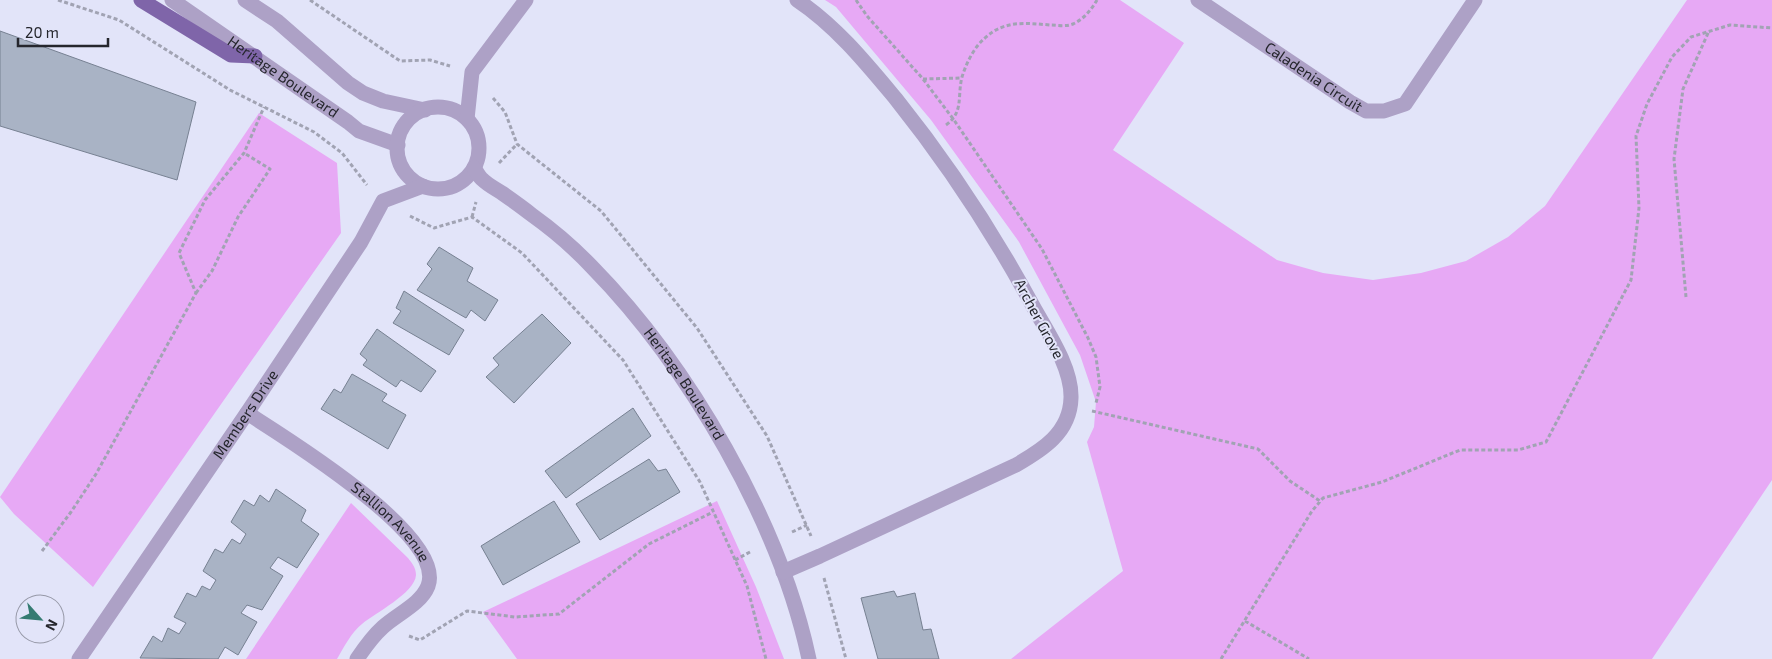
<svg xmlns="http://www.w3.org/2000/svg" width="1772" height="659" viewBox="0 0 1772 659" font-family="'Exo 2',sans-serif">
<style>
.green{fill:#e7a9f5}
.building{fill:#a9b3c5;stroke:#778192}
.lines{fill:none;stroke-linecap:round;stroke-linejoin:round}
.path{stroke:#a1a3b3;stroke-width:3;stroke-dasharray:4 2.5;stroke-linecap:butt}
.minor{stroke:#ada1c6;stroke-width:15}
.primary{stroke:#7f65a9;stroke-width:15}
.labels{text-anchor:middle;stroke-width:4;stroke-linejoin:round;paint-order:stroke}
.street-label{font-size:15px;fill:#25262d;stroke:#e2e4f9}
</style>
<rect width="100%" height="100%" fill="#e2e4f9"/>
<path class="green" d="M825,0H1120L1184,43L1113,150L1277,260L1323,273L1373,280L1421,273L1466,261L1508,237L1545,206L1687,0H1772V480L1652,659H1011L1123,571L1087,442L1094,427L1096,402L1080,355L1019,242L931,120L836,7Z
M259,113L337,163L341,233L93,587L14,514L0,497Z
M717,501L756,587L784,659H517L483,612Z
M351,503L408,558C412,563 416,568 416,575C415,593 375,613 362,624C351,633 344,647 337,659H246Z"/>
<path class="building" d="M0,31L196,102L177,180L0,126Z
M439,247L473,268L467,281L498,300L485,321L471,310L466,318L417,290L432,269L427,264Z
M404,291L464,330L449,355L393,323L401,311L396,308Z
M542,314L571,343L514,403L486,377L499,365L493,358Z
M377,329L436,371L421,392L401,380L396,387L363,365L367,360L360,354Z
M352,374L387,394L382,401L406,415L388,449L321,409L334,389L341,393Z
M633,408L651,436L566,498L545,471Z
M649,459L658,471L666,469L680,492L600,540L576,504Z
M276,489L306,510L301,521L319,534L297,568L278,557L270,568L283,576L262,610L247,605L241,613L257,622L238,655L225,647L218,659L140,658L153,636L162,642L168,628L179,634L186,623L174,617L187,593L196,597L202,586L210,590L216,580L203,571L215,549L223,553L232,539L240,544L246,534L231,522L244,500L254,506L260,495L269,502Z
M554,501L580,542L503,585L481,546Z
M894,591L897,597L915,593L923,630L931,629L939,659H878L861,598Z"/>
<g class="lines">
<path class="path" d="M58,0L119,20L230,90L314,132L342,153L367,185
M310,0L400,61L430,60L450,66
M856,0L867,16L923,79L954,120L1042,249L1088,338L1096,357L1100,387L1096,403
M923,79L962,78
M493,98L505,112L517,144L601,211L697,328L767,436L811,536
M946,125C964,112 957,97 962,77C966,64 974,47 985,38C1004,20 1026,23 1050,25C1057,25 1066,27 1073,24C1084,19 1091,10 1097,0
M499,163L517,144
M410,216L434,228L472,217L522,253L623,360L700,482L747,586L766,659
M472,217L476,202
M196,293L212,271L238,217L270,169L244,153
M1686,297L1674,159L1683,89L1709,31
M1092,411L1258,449L1290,481L1320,501
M792,532L807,525
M42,551L71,512L96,474L196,293L179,253L205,200L244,153L264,107
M735,560L750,552
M824,578L846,659
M1245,621L1309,659
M409,636L420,640L467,611L515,617L559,614L649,544L713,512
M1221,659L1312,511L1323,498L1382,482L1460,450H1518L1546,442L1631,280L1639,208L1636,136L1647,104L1672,57L1691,37L1730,25L1772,28"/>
<g class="minor">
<path id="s1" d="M172,0L348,122L359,131L398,145"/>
<path d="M245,0L277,21L348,83L363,93L383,101L425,110"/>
<path id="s2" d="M1198,0L1350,102L1366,111H1384L1405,104L1475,0"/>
<circle cx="438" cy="148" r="41"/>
<path d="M467,119L472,72L526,0"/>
<path id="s3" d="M474,168C477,172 479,177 483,180C488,185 496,189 502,193C512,200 522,207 532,215C553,230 574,248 592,267C689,366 780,523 809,659"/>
<path id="s4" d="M247,413C284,437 447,536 428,586C421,604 397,614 383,627C373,636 365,647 357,659"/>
<path d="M783,572L820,556L1016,465C1042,450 1070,433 1071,398C1072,368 1048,333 1034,308C994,234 948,164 896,99C866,63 836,26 797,0"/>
<path id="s5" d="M79,659L247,413L361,242L383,201L423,186"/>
</g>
<path class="primary" d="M141,0L231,55L255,56"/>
</g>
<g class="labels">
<g class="street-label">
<text dy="5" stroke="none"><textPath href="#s1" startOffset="135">Heritage Boulevard</textPath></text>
<text dy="5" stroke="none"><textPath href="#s2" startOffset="139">Caladenia Circuit</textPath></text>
<text transform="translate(1039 319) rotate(62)" y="5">Archer Grove</text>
<text dy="5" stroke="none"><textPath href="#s3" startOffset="304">Heritage Boulevard</textPath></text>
<text dy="5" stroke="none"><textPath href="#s5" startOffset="296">Members Drive</textPath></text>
<text dy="5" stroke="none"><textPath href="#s4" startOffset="181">Stallion Avenue</textPath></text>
</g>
</g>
<g transform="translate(40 619) rotate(117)"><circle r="24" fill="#e2e4f9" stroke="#9698a7"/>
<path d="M0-4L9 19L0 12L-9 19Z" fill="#357b72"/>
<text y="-8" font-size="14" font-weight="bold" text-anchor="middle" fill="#25262d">N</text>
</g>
<path d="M18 38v8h90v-8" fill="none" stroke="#25262d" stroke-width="2.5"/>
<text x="25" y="38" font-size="15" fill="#25262d" stroke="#e2e4f9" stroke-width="4" paint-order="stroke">20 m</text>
</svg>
